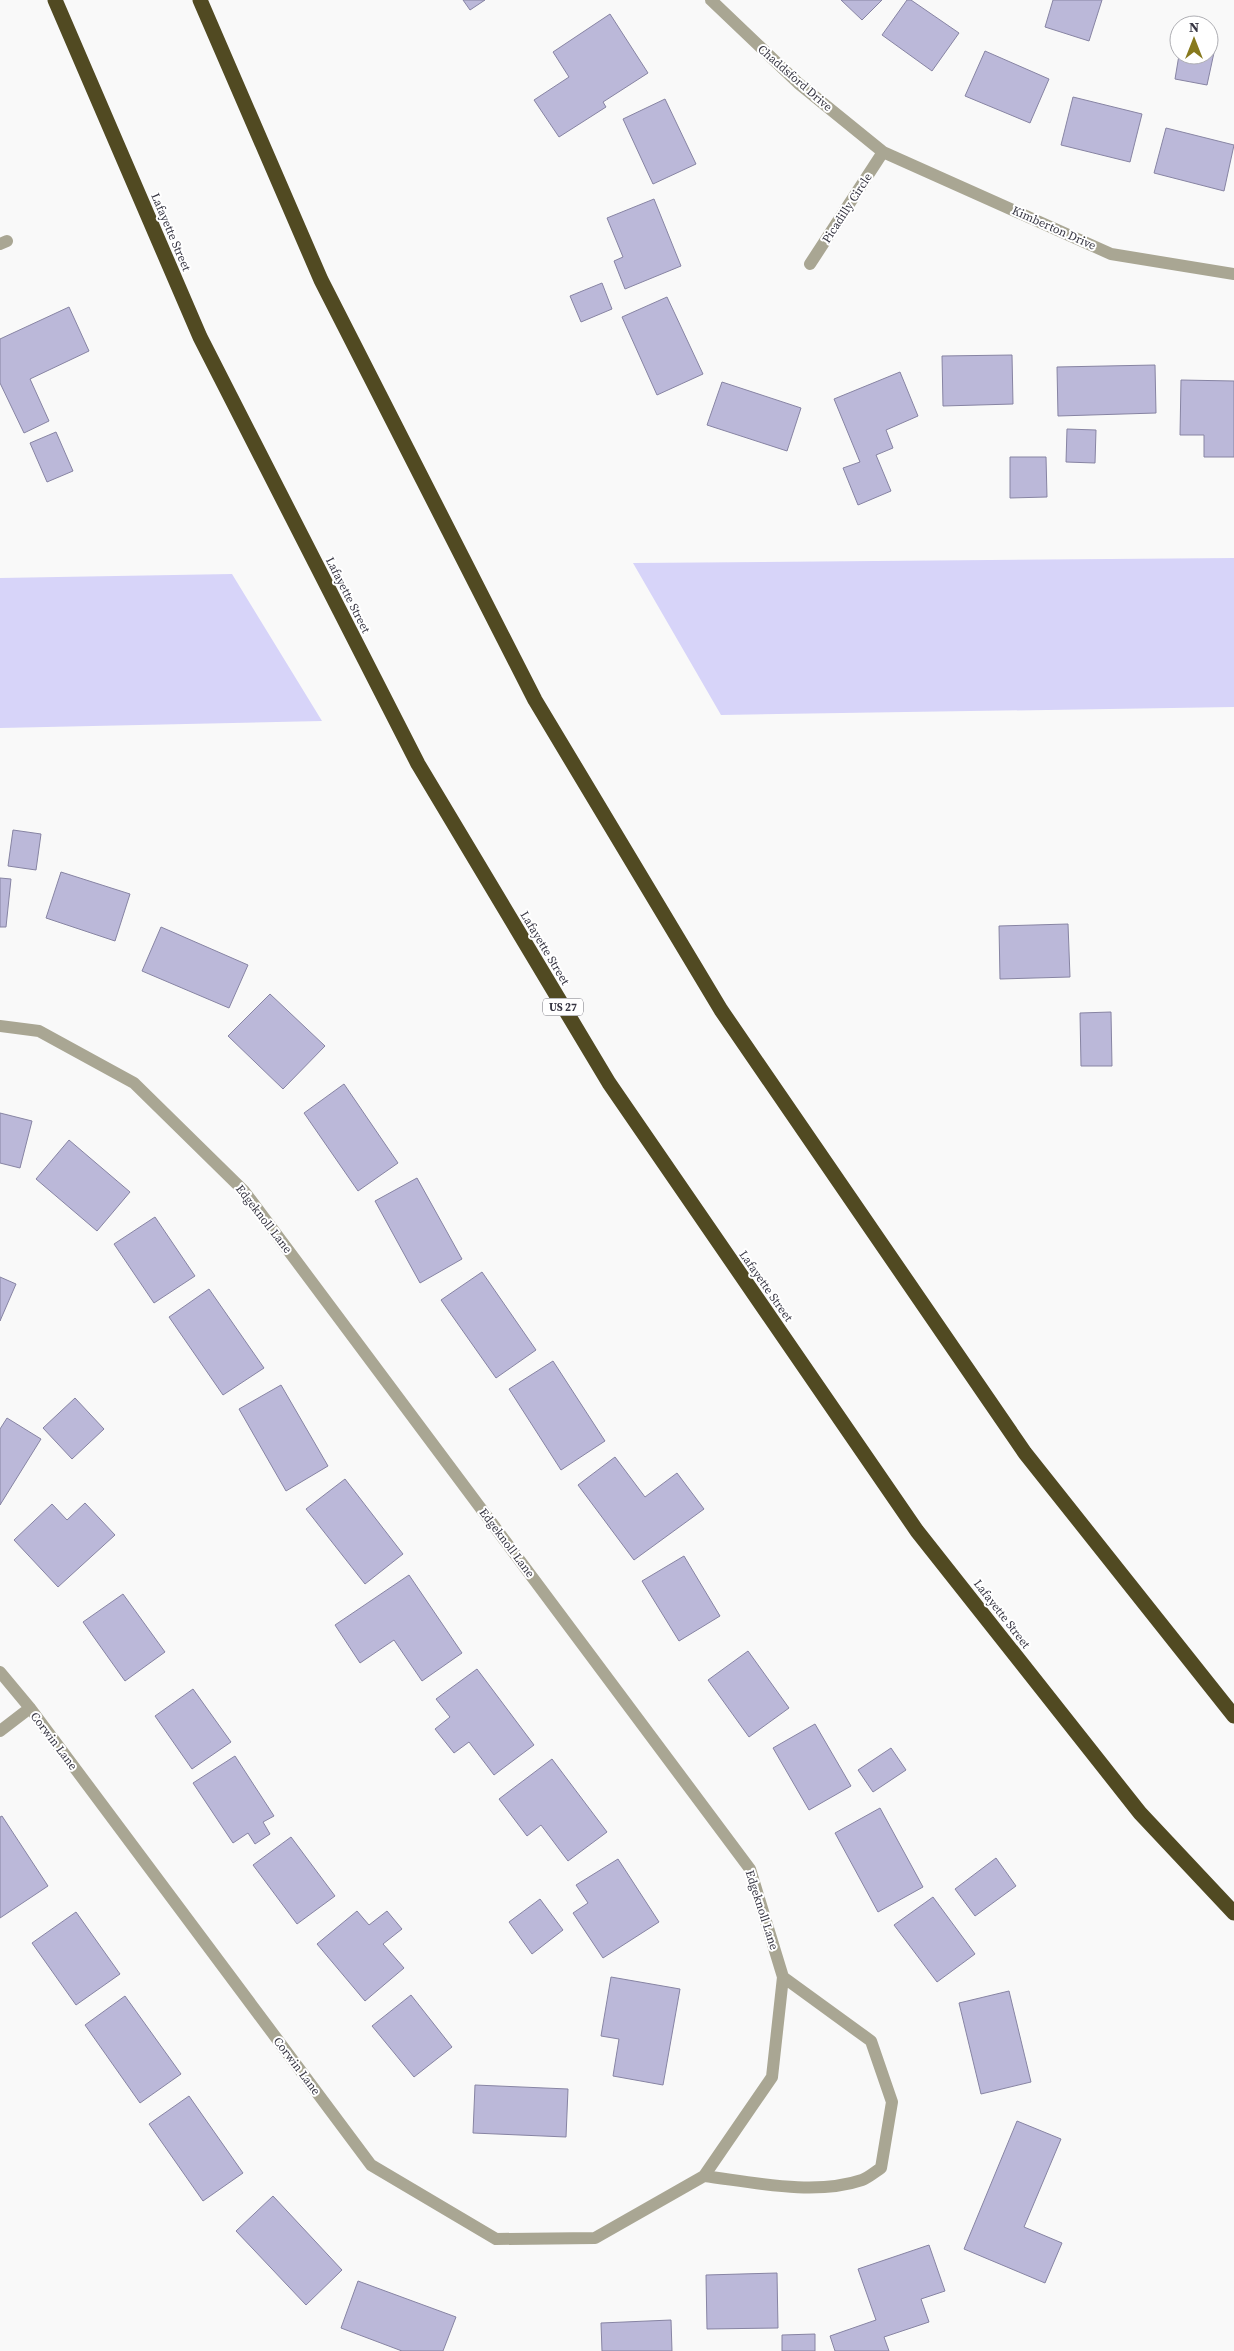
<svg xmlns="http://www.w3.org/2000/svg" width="1234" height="2351" viewBox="0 0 1234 2351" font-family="'Source Serif 4',serif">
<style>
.green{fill:#d7d4f9}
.building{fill:#bbb8d9;stroke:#8784a3}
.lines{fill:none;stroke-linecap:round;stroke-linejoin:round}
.minor{stroke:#a9a693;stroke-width:12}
.highway{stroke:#514a22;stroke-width:15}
.labels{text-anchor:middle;stroke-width:4;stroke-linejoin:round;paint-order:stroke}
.shield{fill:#fff;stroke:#73727b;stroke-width:1}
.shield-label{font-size:11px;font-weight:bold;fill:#373643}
.street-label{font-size:12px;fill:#373643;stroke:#fff}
</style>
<rect width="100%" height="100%" fill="#f9f9f9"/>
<path class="green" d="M1234,558V707L721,715L633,563Z
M232,574L322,721L0,728V578Z"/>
<path class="building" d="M463,0H485L470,10Z
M841,0H882L862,20Z
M907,0H911L959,33L932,71L882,35Z
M1053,0H1102L1089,41L1045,27Z
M610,14L648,73L603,102L606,107L559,137L534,100L569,77L553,52Z
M1209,47L1215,48L1207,85L1175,79L1179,55H1209Z
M985,51L1049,79L1030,123L965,96Z
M1073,97L1142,114L1130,162L1061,145Z
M665,99L696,164L653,184L623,119Z
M1166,128L1234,145L1224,191L1154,173Z
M654,199L681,266L625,289L614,261L623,257L607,218Z
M602,283L612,309L581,322L570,296Z
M667,297L703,374L657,395L622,317Z
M69,307L89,351L30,379L49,421L24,433L0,383V339Z
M1012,355L1013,404L943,406L942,356Z
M1155,365L1156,413L1058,416L1057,367Z
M900,372L918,416L886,430L893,448L876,455L891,491L858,505L843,468L860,462L834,399Z
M1181,380L1234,381V457H1204V435H1180Z
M722,382L801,408L787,451L707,425Z
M1067,429L1096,430L1095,463L1066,462Z
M56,432L73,471L47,482L30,443Z
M1010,457H1046L1047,497L1010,498Z
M13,830L41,834L36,870L8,866Z
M61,872L130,894L115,941L46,918Z
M0,878L11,879L6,927H0Z
M1068,924L1070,977L1000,979L999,926Z
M161,927L248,965L229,1008L142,971Z
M270,994L325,1046L283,1089L228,1036Z
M1111,1012L1112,1066H1081L1080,1013Z
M344,1084L398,1163L358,1191L304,1113Z
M0,1113L32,1121L20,1168L0,1163Z
M69,1140L130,1192L97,1231L36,1179Z
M417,1178L462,1259L420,1283L375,1201Z
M155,1217L195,1276L154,1303L114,1244Z
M482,1272L536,1350L496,1378L441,1300Z
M0,1277L16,1284L0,1321Z
M209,1289L264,1368L223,1395L169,1317Z
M553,1361L605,1441L561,1470L509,1389Z
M281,1385L328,1466L286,1491L239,1409Z
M75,1398L104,1429L72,1459L43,1428Z
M7,1418L41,1439L0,1505V1429Z
M615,1457L645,1497L677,1473L704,1509L634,1560L578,1485Z
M345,1479L403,1554L365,1584L306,1509Z
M85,1503L115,1535L58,1587L14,1540L52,1504L67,1520Z
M684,1556L720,1616L679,1641L642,1581Z
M409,1575L462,1653L422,1681L394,1640L360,1663L335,1625Z
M123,1594L165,1652L125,1681L83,1622Z
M748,1651L789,1708L749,1737L708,1680Z
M477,1669L534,1745L494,1775L469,1742L454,1753L435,1729L450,1717L436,1699Z
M193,1689L231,1742L192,1769L155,1716Z
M815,1724L851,1786L809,1810L773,1748Z
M891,1748L906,1770L873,1792L858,1770Z
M235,1756L274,1816L263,1822L270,1834L255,1844L248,1833L233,1843L193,1783Z
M552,1759L607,1832L568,1861L541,1825L527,1836L499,1799Z
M880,1808L923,1887L878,1912L835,1833Z
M2,1816L48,1886L0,1918V1817Z
M291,1837L335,1896L297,1924L253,1865Z
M996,1858L1016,1886L975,1916L955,1889Z
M618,1859L659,1922L603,1958L573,1913L588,1903L576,1885Z
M933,1897L975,1954L937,1982L894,1925Z
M540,1899L563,1930L532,1954L509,1922Z
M357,1911L369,1925L387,1911L402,1929L383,1944L404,1968L365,2001L317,1944Z
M76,1912L120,1974L76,2005L32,1943Z
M611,1977L680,1989L663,2085L613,2076L619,2039L601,2036Z
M1009,1991L1031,2082L981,2094L959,2003Z
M411,1995L452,2047L414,2077L372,2026Z
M125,1996L181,2074L140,2103L85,2025Z
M475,2085L568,2089L566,2137L473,2133Z
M189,2096L243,2173L203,2201L149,2124Z
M1017,2121L1061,2139L1024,2227L1062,2243L1045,2283L964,2249Z
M273,2196L342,2270L306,2305L236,2231Z
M929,2245L945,2291L921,2299L929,2322L884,2337L889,2351H835L830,2336L876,2320L858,2269Z
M777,2273L778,2328L707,2329L706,2275Z
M358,2281L456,2317L443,2351H402L341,2328Z
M671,2320L672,2351H602L601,2323Z
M815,2334V2351H782V2335Z"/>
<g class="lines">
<path class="minor" d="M711,0L798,83L883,152L1111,254L1234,274
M0,244L7,241
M810,264L883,152
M0,1026L39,1031L134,1083L244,1191L750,1869L783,1977L772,2077L704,2176L595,2238L496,2239L371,2165L30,1708L0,1672
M0,1731L30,1708
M704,2176C752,2182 815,2196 862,2180C868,2178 875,2172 881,2168L892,2102L871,2041L783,1977"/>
<path class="highway" d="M55,0L200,337L418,764L609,1083L917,1531L1140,1813L1234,1913
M200,0L321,280L535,700L721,1010L1025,1453L1234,1716"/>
</g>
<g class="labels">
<rect class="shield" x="543" y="998.5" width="40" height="17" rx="4"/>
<g class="shield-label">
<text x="563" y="1011">US 27</text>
</g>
<g class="street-label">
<text transform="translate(795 78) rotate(41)" y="4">Chaddsford Drive</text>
<text transform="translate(847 208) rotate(-57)" y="4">Picadilly Circle</text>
<text transform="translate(1054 228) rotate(24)" y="4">Kimberton Drive</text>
<text transform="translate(171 232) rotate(67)" y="4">Lafayette Street</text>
<text transform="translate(348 595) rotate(63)" y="4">Lafayette Street</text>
<text transform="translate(545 948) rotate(59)" y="4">Lafayette Street</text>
<text transform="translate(264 1219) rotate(52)" y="4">Edgeknoll Lane</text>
<text transform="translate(766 1286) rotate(55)" y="4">Lafayette Street</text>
<text transform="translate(507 1543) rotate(53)" y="4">Edgeknoll Lane</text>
<text transform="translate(1002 1614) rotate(52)" y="4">Lafayette Street</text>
<text transform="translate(54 1741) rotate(53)" y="4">Corwin Lane</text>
<text transform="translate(762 1910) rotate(72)" y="4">Edgeknoll Lane</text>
<text transform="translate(297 2066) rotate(53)" y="4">Corwin Lane</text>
</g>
</g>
<g transform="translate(1194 40)"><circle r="24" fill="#ffffff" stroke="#afafb4"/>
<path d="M0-4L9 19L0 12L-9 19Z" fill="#87791d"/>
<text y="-8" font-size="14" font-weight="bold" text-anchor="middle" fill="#373643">N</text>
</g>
</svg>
